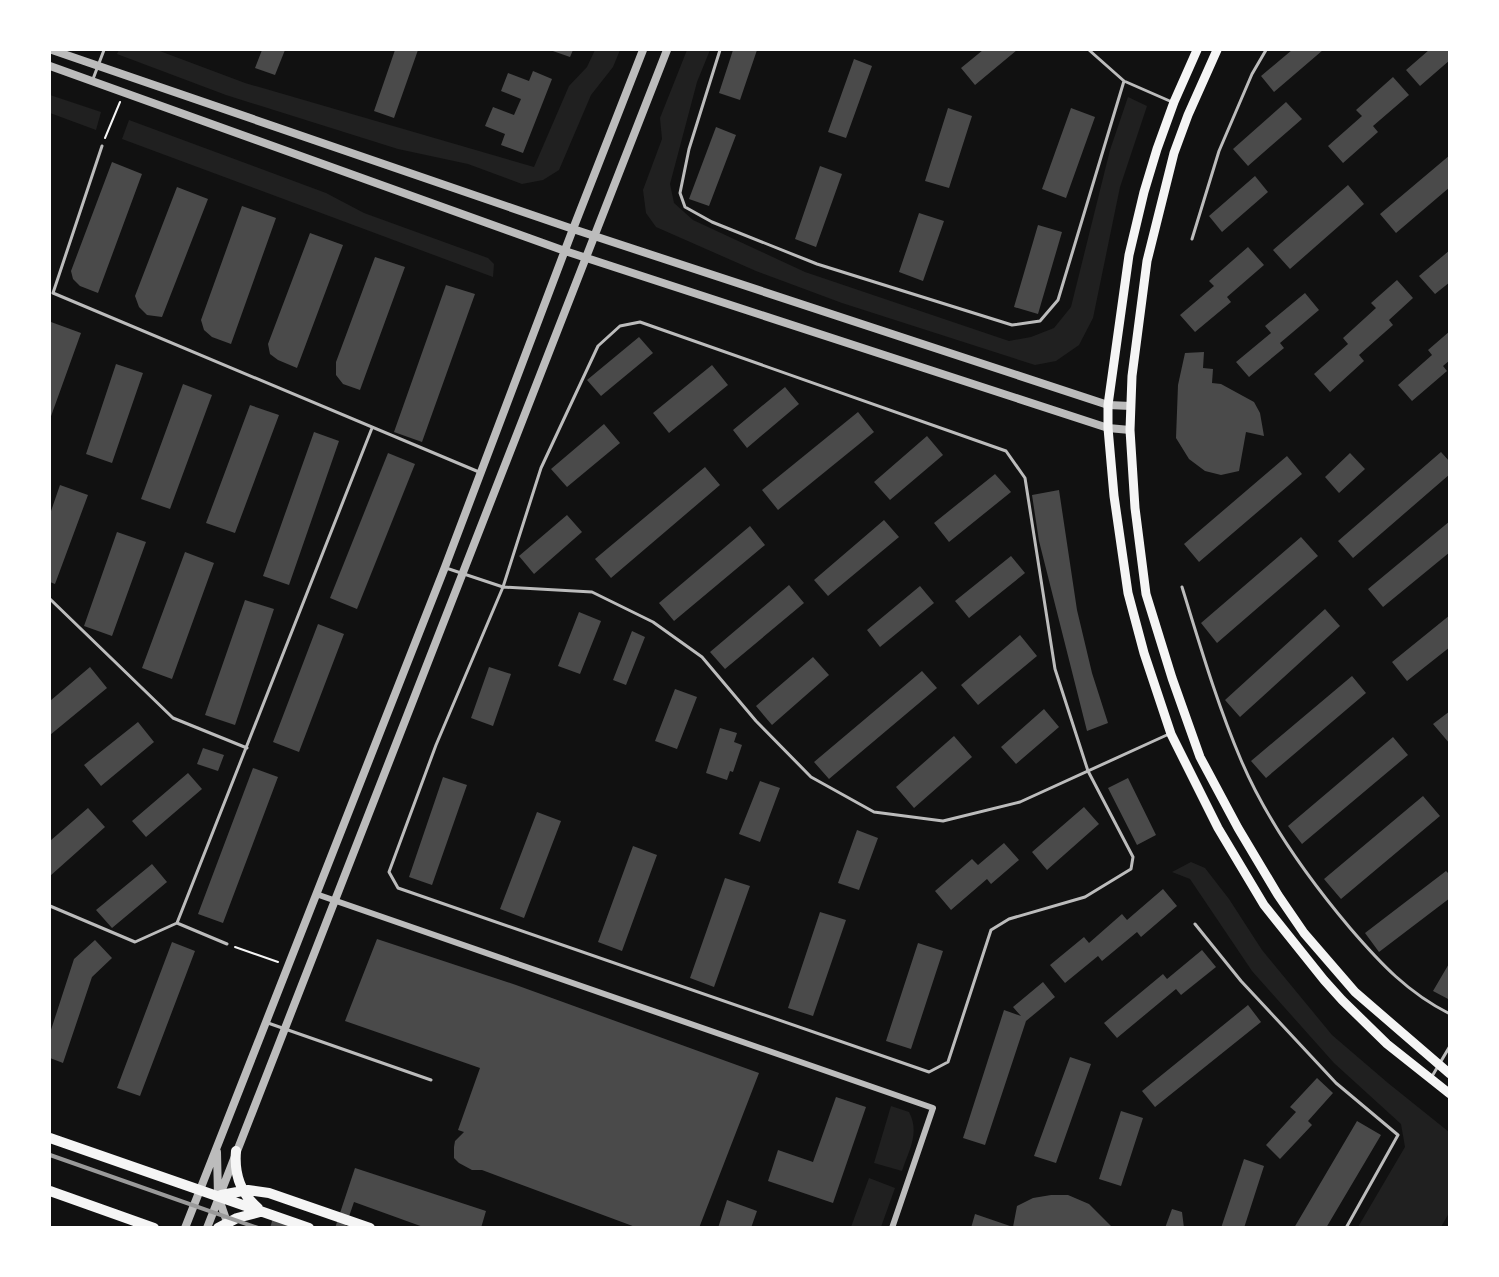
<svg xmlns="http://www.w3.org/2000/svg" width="1499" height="1277" viewBox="0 0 1499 1277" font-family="'Sofia Sans Condensed',sans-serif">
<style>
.green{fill:#202020}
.building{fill:#4a4a4a}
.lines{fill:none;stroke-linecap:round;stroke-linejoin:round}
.path{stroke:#f5f5f5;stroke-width:2}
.service{stroke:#bcbcbc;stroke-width:3}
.minor{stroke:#bcbcbc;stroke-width:6}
.tertiary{stroke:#bcbcbc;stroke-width:8}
.secondary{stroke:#f5f5f5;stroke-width:9}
.primary{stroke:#f5f5f5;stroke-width:10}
.rail{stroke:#9a9a9a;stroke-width:4}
</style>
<rect width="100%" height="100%" fill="#111"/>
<path class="green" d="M119,50H157L245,83L534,167L569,86L587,67L595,50H620L613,67L591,95L559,170L543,180L522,184L468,164L398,149L226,95L117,54Z
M687,50H710L697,82L670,184L674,203L693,220L805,272L1009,341L1031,337L1054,328L1071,307L1110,150L1128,97L1147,106L1120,187L1093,318L1079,345L1056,361L1035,365L842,303L756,271L656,227L646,213L643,190L662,139L660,118Z
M50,95L101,112L96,130L50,113Z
M129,120L326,193L364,213L488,258L494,264L493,277L122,139Z
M1191,862L1205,868L1229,899L1262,950L1332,1035L1388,1083L1449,1132V1213L1441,1227H1358L1405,1147L1401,1124L1334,1063L1252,971L1190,879L1172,872Z
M891,1106L909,1112C920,1133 909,1150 902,1171L874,1163Z
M869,1178L895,1188L881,1227H851Z"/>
<path class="building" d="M262,50H285L275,75L255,68Z
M395,50H418L394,118L374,111Z
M550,50H573L570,57Z
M733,50H757L740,100L719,93Z
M983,50H1017L975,85L961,68Z
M1292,50H1323L1274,92L1261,76Z
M1429,50H1450V60L1420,86L1406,70Z
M854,59L872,66L846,138L828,132Z
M533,71L552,79L523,153L501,145L505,134L485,126L493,107L514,115L521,99L501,91L508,73L529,81Z
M1393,77L1409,95L1373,126L1378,132L1343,163L1328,146L1362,116L1356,110Z
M1286,102L1302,119L1248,166L1233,149Z
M948,108L972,116L949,188L925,181Z
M1071,108L1095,117L1066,198L1042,189Z
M716,127L736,135L709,206L689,199Z
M1450,155V187L1396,233L1380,214Z
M112,162L142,174L98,293L80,286L73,279L71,271Z
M820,166L842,174L816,247L795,239Z
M1255,176L1268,192L1222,232L1209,216Z
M1348,185L1364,204L1290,269L1273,250Z
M177,187L208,199L162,317L147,315L139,307L135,296Z
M242,206L276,218L231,344L212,337L204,330L201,320Z
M919,213L944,221L923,281L899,272Z
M1038,225L1062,232L1038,314L1014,307Z
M310,233L343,245L297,368L278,360L270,354L268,344Z
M1248,247L1264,265L1227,297L1231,302L1195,332L1180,315L1214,286L1209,281Z
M1450,250V282L1435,294L1419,276Z
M375,257L405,267L360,390L343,384L336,375V362Z
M1397,280L1413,298L1389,320L1393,325L1359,355L1364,361L1330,392L1314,374L1348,344L1343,338L1376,308L1371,303Z
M446,285L475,294L422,442L394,432Z
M1305,293L1319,310L1280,343L1284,348L1249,377L1236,362L1271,333L1265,326Z
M51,322L81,333L50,419V328Z
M1450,331V360L1443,366L1447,371L1412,401L1398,385L1432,355L1428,350Z
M639,337L653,353L601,396L587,380Z
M1204,352L1203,368L1213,369L1212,383L1221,384L1254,402L1260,413L1264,436L1246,432L1239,471L1221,475L1205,471L1189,459L1176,438L1178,385L1185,353Z
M116,364L143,373L112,463L86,454Z
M712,365L728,385L669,433L653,413Z
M183,384L212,395L170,509L141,499Z
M785,387L799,404L747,448L733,430Z
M250,405L279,415L235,533L206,523Z
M858,412L874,432L778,510L762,490Z
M604,424L620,443L567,487L551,469Z
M314,432L339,441L289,585L263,576Z
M927,436L943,455L890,500L874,482Z
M1441,452L1450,462V474L1353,558L1338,541Z
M388,453L415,464L357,609L330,598Z
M1350,453L1365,469L1339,493L1325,477Z
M1287,456L1302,474L1199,562L1184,544Z
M705,467L720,485L611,578L595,559Z
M995,474L1011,492L949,542L934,523Z
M60,485L88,495L55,584L50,582V514Z
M1059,490L1077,610L1092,673L1108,723L1087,731L1039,541L1032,495Z
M567,515L582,532L534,574L519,556Z
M884,520L899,537L828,596L814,580Z
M1450,521V552L1383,607L1368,589Z
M750,526L765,545L674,621L659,603Z
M117,532L146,542L112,636L84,626Z
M1301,537L1318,556L1217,643L1201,623Z
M185,552L214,563L172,679L142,668Z
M1011,556L1025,573L969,618L955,601Z
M789,585L804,603L725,669L710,652Z
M920,586L934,603L880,647L867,630Z
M245,600L274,609L235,725L205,715Z
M1325,609L1340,626L1240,717L1225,700Z
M579,612L601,621L580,674L558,666Z
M1450,615V647L1407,681L1392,662Z
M318,624L344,634L299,752L273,742Z
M632,631L645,637L626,685L613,680Z
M1020,635L1037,656L978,705L961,685Z
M813,657L829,675L772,725L756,706Z
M90,667L107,688L50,735V701Z
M489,667L511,674L493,726L471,718Z
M922,671L937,688L829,779L814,762Z
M1352,676L1366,693L1266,778L1251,761Z
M675,689L697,697L677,749L655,741Z
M1044,709L1059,727L1016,764L1001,747Z
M1450,711V744L1433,724Z
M138,722L154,742L101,786L84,765Z
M720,728L737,733L734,742L742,745L733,772L730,771L727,780L706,773Z
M954,736L972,757L914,808L896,787Z
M1393,737L1408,755L1302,844L1288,826Z
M203,748L224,755L218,771L197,764Z
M253,768L278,777L223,923L198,914Z
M188,773L202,789L146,837L132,821Z
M443,777L467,785L432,885L409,877Z
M1128,778L1156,835L1137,845L1108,788Z
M760,781L780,788L760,842L739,834Z
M1423,796L1440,816L1341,899L1324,879Z
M1084,807L1099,824L1047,870L1032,852Z
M88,808L105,827L50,876V841Z
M537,812L561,821L524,918L500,909Z
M857,830L878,838L859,890L838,883Z
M1004,843L1019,860L991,884L987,879L951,910L935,891L972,859L978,865Z
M633,846L657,855L622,951L598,942Z
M152,864L167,882L112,928L96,910Z
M1446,871L1450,875V898L1379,952L1365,933Z
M725,878L750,886L714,987L690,978Z
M1163,889L1177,906L1141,937L1137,932L1102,961L1098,956L1065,983L1050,965L1084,937L1089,943L1122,914L1127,920Z
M820,912L846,920L813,1016L788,1008Z
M377,939L516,985L759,1073L699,1228H638L482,1170H472L459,1163L454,1158V1147L455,1141L464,1132L458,1130L480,1068L345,1021Z
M95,940L112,958L92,977L63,1063L50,1058V1033L74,959Z
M172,942L195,951L140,1096L117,1088Z
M918,943L943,951L911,1049L886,1041Z
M1202,950L1216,967L1181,995L1176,989L1117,1038L1104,1023L1163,974L1167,979Z
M1450,962V1000L1433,991Z
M1043,982L1055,997L1026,1021L985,1145L963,1138L1004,1010L1021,1016L1013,1007Z
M1248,1005L1261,1022L1155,1107L1142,1091Z
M1070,1057L1091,1064L1056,1163L1034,1156Z
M1317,1078L1333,1093L1308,1121L1312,1125L1280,1159L1266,1145L1296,1112L1290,1107Z
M836,1097L866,1107L833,1203L768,1181L778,1150L813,1162Z
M1121,1111L1143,1118L1121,1186L1099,1179Z
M1357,1121L1381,1135L1326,1228H1294Z
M1244,1159L1264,1166L1244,1228H1221Z
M355,1168L486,1211L481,1228H426L354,1202L345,1228H335Z
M1051,1195H1068L1089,1204L1113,1228H971L975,1214L1013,1227L1017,1206L1033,1198Z
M727,1200L757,1211L751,1228H718Z
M1172,1209L1182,1212L1184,1228H1165Z
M273,1218L298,1228H270Z"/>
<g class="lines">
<path class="path" d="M105,138L120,102
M235,947L278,962"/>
<path class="service" d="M720,50L689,149L680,193L685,207L712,222L817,264L1012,325L1040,321L1058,300L1124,81
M1089,50L1124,81L1172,102
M93,79L104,50
M102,146L53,293L479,472
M1192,239L1219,151L1252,74L1266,50
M640,322L1006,451L1025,478L1055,669L1088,771L1133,857L1131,869L1085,897L1009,919L991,930L948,1062L929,1072L398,888L389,872L436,745L503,587L541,468L598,346L620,326Z
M446,568L503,587L592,592L653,622L702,657L756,721L811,777L874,812L943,821L1020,802L1169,734
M1182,587C1200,645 1217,704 1241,760C1267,821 1307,877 1350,928C1380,963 1408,993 1450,1014
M50,599L173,718L247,748
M50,906L135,942L177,923L227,944
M177,923L372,428
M1195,924L1241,981L1336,1083L1398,1135L1346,1228
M268,1023L431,1080
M1431,1078L1450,1046"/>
<path class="minor" d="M316,894L933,1108L892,1228"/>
<path class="tertiary" d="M52,50L573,229L1108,405L1131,406
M50,66L565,251L1108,428L1130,430
M217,1152L218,1196L228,1225
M185,1228L445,567L573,229L643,50
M207,1228L667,50"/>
<path class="secondary" d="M1197,50L1174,102L1157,149L1144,192L1129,255L1108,405V428L1114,496L1128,593L1144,653L1171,734L1218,828L1264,905L1324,980L1342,1000L1387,1044L1450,1094
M1217,50L1188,115L1174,153L1147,261L1132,376L1130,430L1135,508L1146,594L1172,678L1200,757L1238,828L1278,895L1304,933L1355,992L1450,1074"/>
<path class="primary" d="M50,1138L309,1228
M236,1151C234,1174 240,1193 258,1208
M50,1191L154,1228
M221,1195L248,1190L269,1193L370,1228
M218,1228L237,1218L260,1212"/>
<path class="rail" d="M50,1155L258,1228"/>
</g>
<rect width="1499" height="1277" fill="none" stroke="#ffffff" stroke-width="102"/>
</svg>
